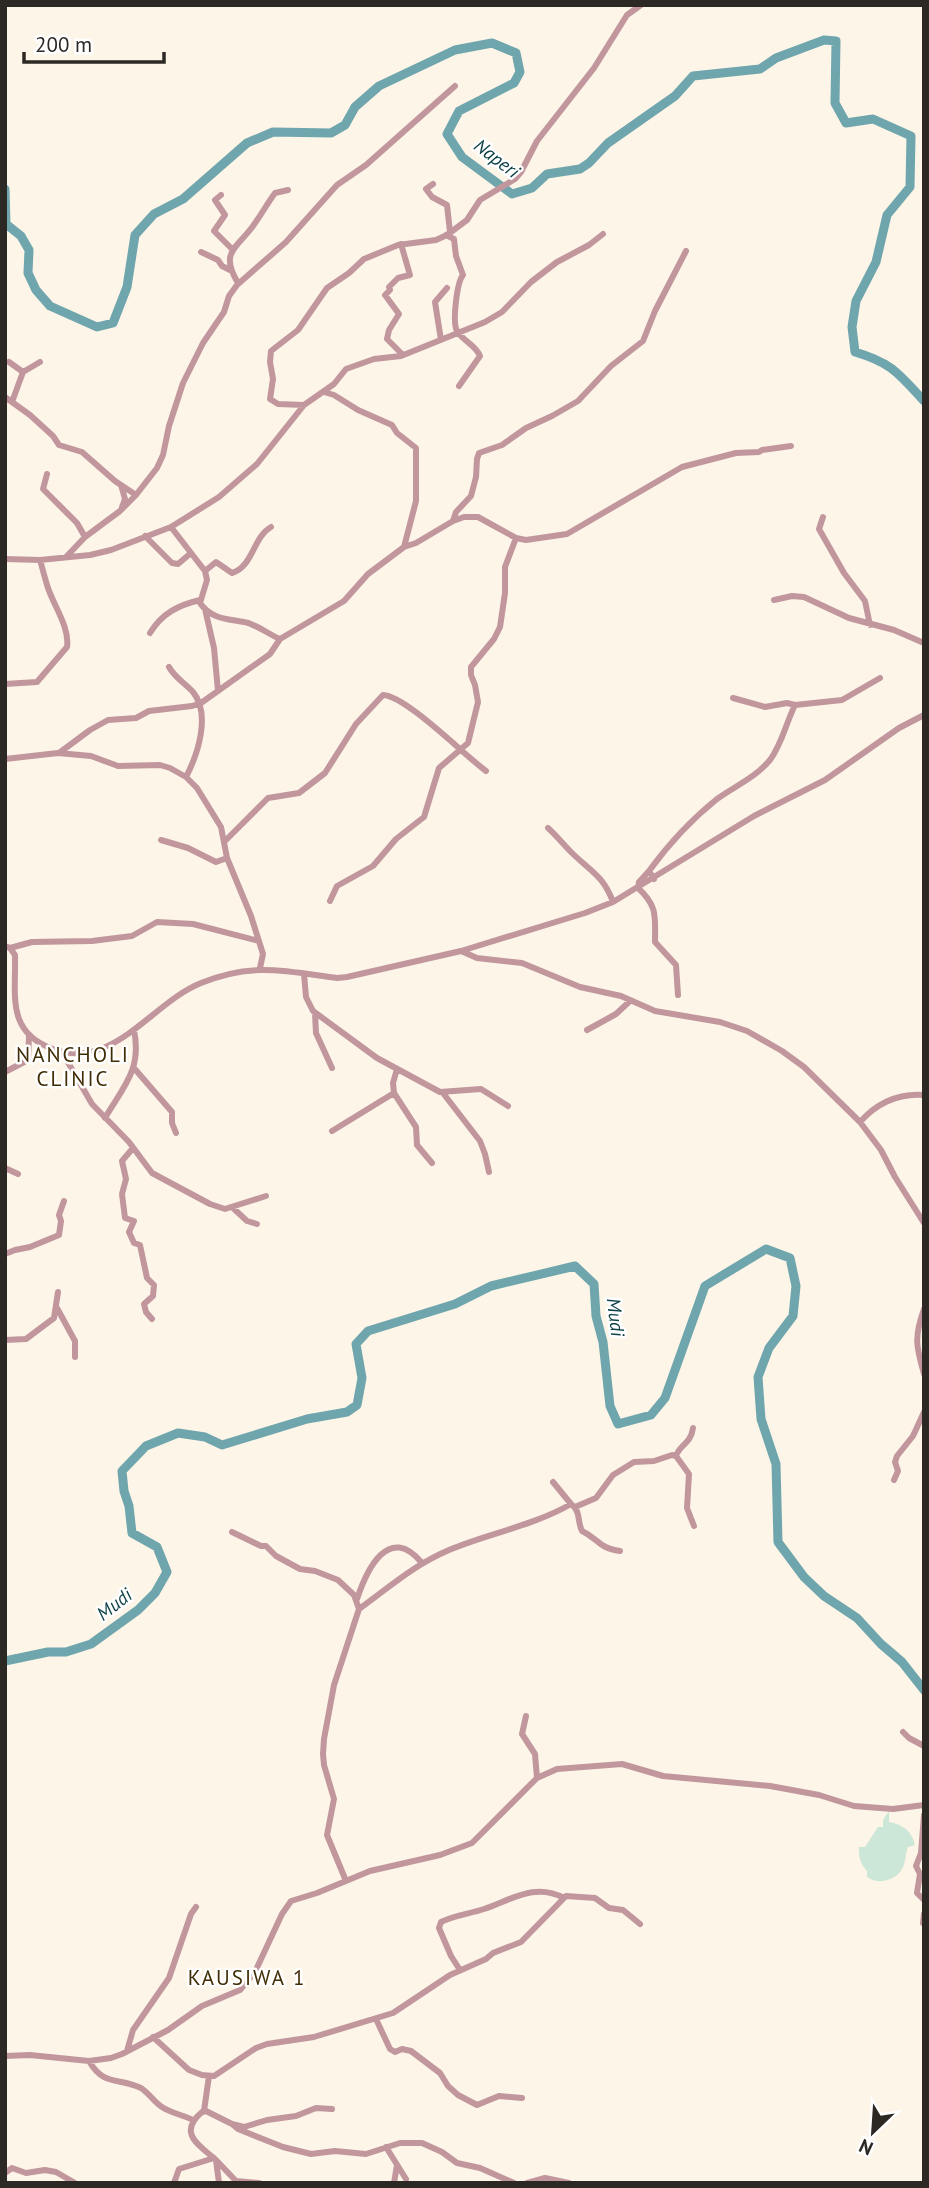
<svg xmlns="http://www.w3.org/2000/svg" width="929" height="2188" viewBox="0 0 929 2188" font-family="'PT Sans',sans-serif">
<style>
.green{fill:#cce7d7}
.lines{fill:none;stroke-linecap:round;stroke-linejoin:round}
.river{stroke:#6fa5ac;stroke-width:9}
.minor{stroke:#c2969d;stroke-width:6}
.labels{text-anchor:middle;stroke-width:5;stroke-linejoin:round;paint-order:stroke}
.water-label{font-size:19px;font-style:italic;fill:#0e4147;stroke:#fff}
.quarter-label{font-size:21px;letter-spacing:2px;fill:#412d05;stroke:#fff}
</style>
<rect width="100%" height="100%" fill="#fdf5e8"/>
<path class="green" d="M889,1811V1822C902,1824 912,1831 915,1845L908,1847C905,1855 906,1862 902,1869C895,1881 878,1885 867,1877V1871C861,1865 858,1856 859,1847H865L878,1827H883V1820Z"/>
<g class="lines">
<path class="river" d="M5,189L6,224L21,236L29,250L28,273L36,290L50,306L97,327L113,323L127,287L135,235L154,214L183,199L247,143L273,132L331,133L345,125L355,107L379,86L455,50L492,43L516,53L520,72L514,83L459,111L447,134L462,157L512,194L532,188L547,174L580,169L589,163L608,143L675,96L693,76L760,69L776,58L824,40L836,41L835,103L846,123L873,119L911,136L910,187L887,215L876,262L856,301L852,327L855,352C892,363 898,373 924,401
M5,1661L48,1652H66L91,1644L138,1610L155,1593L167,1572L157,1547L132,1533L129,1506L124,1491L122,1471L146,1446L178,1433L205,1437L222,1445L307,1419L347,1412L357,1405L362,1378L356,1344L368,1331L455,1304L491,1286L575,1266L594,1284L596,1316L603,1342L610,1406L618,1424L651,1415L665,1398L705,1286L766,1249L790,1258L796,1286L793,1316L769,1348L758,1377L761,1419L776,1464L778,1542L804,1577L824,1596L857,1618L881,1644L902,1662L924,1690"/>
<path class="minor" d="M433,184L426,189L432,197L447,205L450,232
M221,195L215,200L225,215L214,231L232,249
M446,235L454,239L456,256L463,275C457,282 452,322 457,331C463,341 476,345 480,356L459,386
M401,244L410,275L398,278L389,287L390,290L385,295L399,314L389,330L387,339L403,355
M201,252L218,260L222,266L230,270
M238,283C219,252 237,248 253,226C261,215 267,204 275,193L288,190
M441,340L435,302L447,288
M9,362L23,372
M324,392L334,395L358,410L392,425L397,433L416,448V501L404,547
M5,397L30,415L53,436L59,445L82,452L115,481L136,495
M12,402L23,372L40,362
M304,405L278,404L270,399L273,379L270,362L271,351L298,330L327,288L349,273L364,259L398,245L436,240L447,235L467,220L480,200L515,179L521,172L537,141L594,68L627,15L641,5
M47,474L43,489L77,523L85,537
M121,485L125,499L122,507
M823,517L819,529L844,573L865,601L870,625
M453,521L456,512L471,496L476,477L477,459L479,453L502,445L526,428L552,416L578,401L611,366L643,341L655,311L686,251
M171,527L205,571L207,580L200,603C211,619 227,619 244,622C256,624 268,634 280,639L344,601L368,574L404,547L416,543L453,521L464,517H478L516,538L526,540L567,534L682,467L736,453L759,452L762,450L791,446
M145,536L172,563L178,564L191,553
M66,557L85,537L120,511L136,495L157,468L163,455L169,426L183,383L203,343L224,312L229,296L237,285L286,242L337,185L366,165L455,86
M5,559L40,560L90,555L111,550L171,527L219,497L257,464L304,405L334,384L346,369L374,359L401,356L485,322L502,312L531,282L557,262L589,245L603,234
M205,571L216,562L232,573C253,567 253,537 271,527
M774,600L792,596L804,597L849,618L894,630L924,643
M205,609L214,648L218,691
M150,633C162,613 179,605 200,600
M169,667C175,678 185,683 193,692C211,714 198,754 186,777
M5,684L37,682L67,647C70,628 54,606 48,588C45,579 43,570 40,560
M733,698L765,707L787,703L795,705
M59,753L90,730L108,720L136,718L149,711L192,706L201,703L270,654L280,639
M5,759L58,753L91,756L118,766L160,765L170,768L186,777L197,788L221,827L227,858L251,916L263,954L260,968
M548,828C556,835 563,844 571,852C590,871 603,875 613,902
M161,840L188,848L216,862L227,858
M225,841L268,798L299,793L325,773L356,724L383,695C406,696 463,754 486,771
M649,871L639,882L638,888C658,906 655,917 655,942L676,965L678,995
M654,879L649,871C668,845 692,819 717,799C735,786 755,778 770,760C782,744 786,723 795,705L842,700L880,678
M330,901L337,886L373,866L396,839L424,817L439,768L468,743L478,702L475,685L471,675V667L494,639L500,627L505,593V567L516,538
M5,946L10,948L15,955C16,996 6,1032 53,1049C114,1071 151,1003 201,983C252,962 286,971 337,978L347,977L461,951L585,913L613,902L754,816L825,780L899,728L924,715
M10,948L32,942L92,941L132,936L157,922L193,924L259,941
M461,951L477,958L522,963L580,987L621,996L655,1011L720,1022L747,1031L782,1051L804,1067L860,1122L881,1150L895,1177L924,1223
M304,974L306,997L313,1011L377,1058L440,1092L481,1089L508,1106
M315,1013L316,1033L332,1068
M587,1030L616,1014L630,1001
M62,1052L92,1104L129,1142L152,1173L210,1204L225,1209L266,1196
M134,1068L172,1112V1123L176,1133
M397,1069L393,1083L394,1093L416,1127L417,1145L432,1163
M5,1072L28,1060L29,1036
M443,1093L480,1141L485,1154L489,1172
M105,1118C124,1086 142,1069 134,1030
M860,1122C877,1103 897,1093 924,1095
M332,1131L394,1093
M133,1148L122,1161L126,1179L122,1194L125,1218L134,1221L129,1232L134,1243L140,1245L147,1278L154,1285L153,1296L144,1304L146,1312L152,1319
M5,1168L18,1174
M233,1208L247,1221L257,1224
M5,1254L15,1250L30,1247L59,1235L61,1221L59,1215L64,1201
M57,1308L75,1341V1357
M924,1309C914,1337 916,1346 924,1374
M5,1340L26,1339L54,1318L58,1292
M676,1456L689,1474L687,1508L694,1526
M894,1480L898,1471L895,1462L897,1456L913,1436L924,1412
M553,1482L571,1504
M575,1507L596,1498L613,1475L634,1462L654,1461L672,1455L676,1456C679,1445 691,1444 693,1428
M232,1532L261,1546H266L276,1556L300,1569L315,1571L338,1580L354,1595L359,1609L334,1685L324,1739L323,1754L324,1765L334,1799L327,1835L346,1881
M357,1599C367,1569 389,1523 422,1563
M359,1609C391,1586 412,1566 449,1550C489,1533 533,1526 571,1504C581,1511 577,1521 582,1531C599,1539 598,1548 620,1551
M526,1716L522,1734L535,1754L537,1778
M903,1732L909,1738L924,1746
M924,1815L921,1853L916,1866L920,1874L917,1893L924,1900
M923,1923L924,1914
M460,1970L451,1956L439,1928L441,1922C455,1915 469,1914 484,1909C511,1900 535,1882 564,1898
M376,2019L390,2049L395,2052L402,2049L411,2051L440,2073L448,2086L458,2095L477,2105L499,2096L522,2098
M153,2037L189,2070L202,2075L214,2076L256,2048L267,2044L314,2037L393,2013L450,1975L486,1959L493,1953L521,1942L566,1896L595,1898L609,1908L623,1910L640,1924
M127,2051L133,2030L169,1978L191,1914L196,1907
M5,2056L30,2055L89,2061L111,2058L122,2054L168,2030L202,2006L240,1990L255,1972L282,1914L291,1901L317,1893L370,1871L440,1855L472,1843L537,1778L557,1769L622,1764L663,1776L770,1786L819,1795L854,1806L893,1809L924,1805
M89,2061C104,2087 119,2077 141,2088C149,2093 154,2102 162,2107C171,2113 183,2115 193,2120
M204,2111L209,2076
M232,2124L238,2129L283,2147L311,2154L335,2151L366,2154L400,2143H422L442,2152L457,2163L480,2168L514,2183
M386,2147L406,2179
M217,2161L236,2181L259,2183
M5,2173L12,2168L26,2173L45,2170L56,2172L75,2183
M174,2183L179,2169L214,2158
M219,2183L216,2160C199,2145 177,2133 202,2112L206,2111L232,2124L244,2127L267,2120L296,2116L316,2108L332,2109
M394,2183L397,2165
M527,2183L545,2178L569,2183"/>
</g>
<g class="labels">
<g class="water-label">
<text transform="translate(497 158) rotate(37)" y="7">Naperi</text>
<text transform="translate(616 1317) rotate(83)" y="7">Mudi</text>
<text transform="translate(114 1604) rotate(-38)" y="7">Mudi</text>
</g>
<g class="quarter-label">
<text x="73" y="1062">NANCHOLI<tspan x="73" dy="24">CLINIC</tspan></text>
<text x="247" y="1985">KAUSIWA 1</text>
</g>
</g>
<rect width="929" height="2188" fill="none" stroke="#2c2924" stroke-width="14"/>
<g transform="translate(873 2132) rotate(205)" stroke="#ffffff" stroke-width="5" paint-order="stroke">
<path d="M0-5L12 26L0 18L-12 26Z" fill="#2c2924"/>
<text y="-10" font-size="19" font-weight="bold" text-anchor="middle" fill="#2c2924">N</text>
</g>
<path d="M24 52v10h140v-10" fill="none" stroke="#2c2924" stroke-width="3.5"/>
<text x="35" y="52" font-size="21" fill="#2c2924" stroke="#ffffff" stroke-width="5" paint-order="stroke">200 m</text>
</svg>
